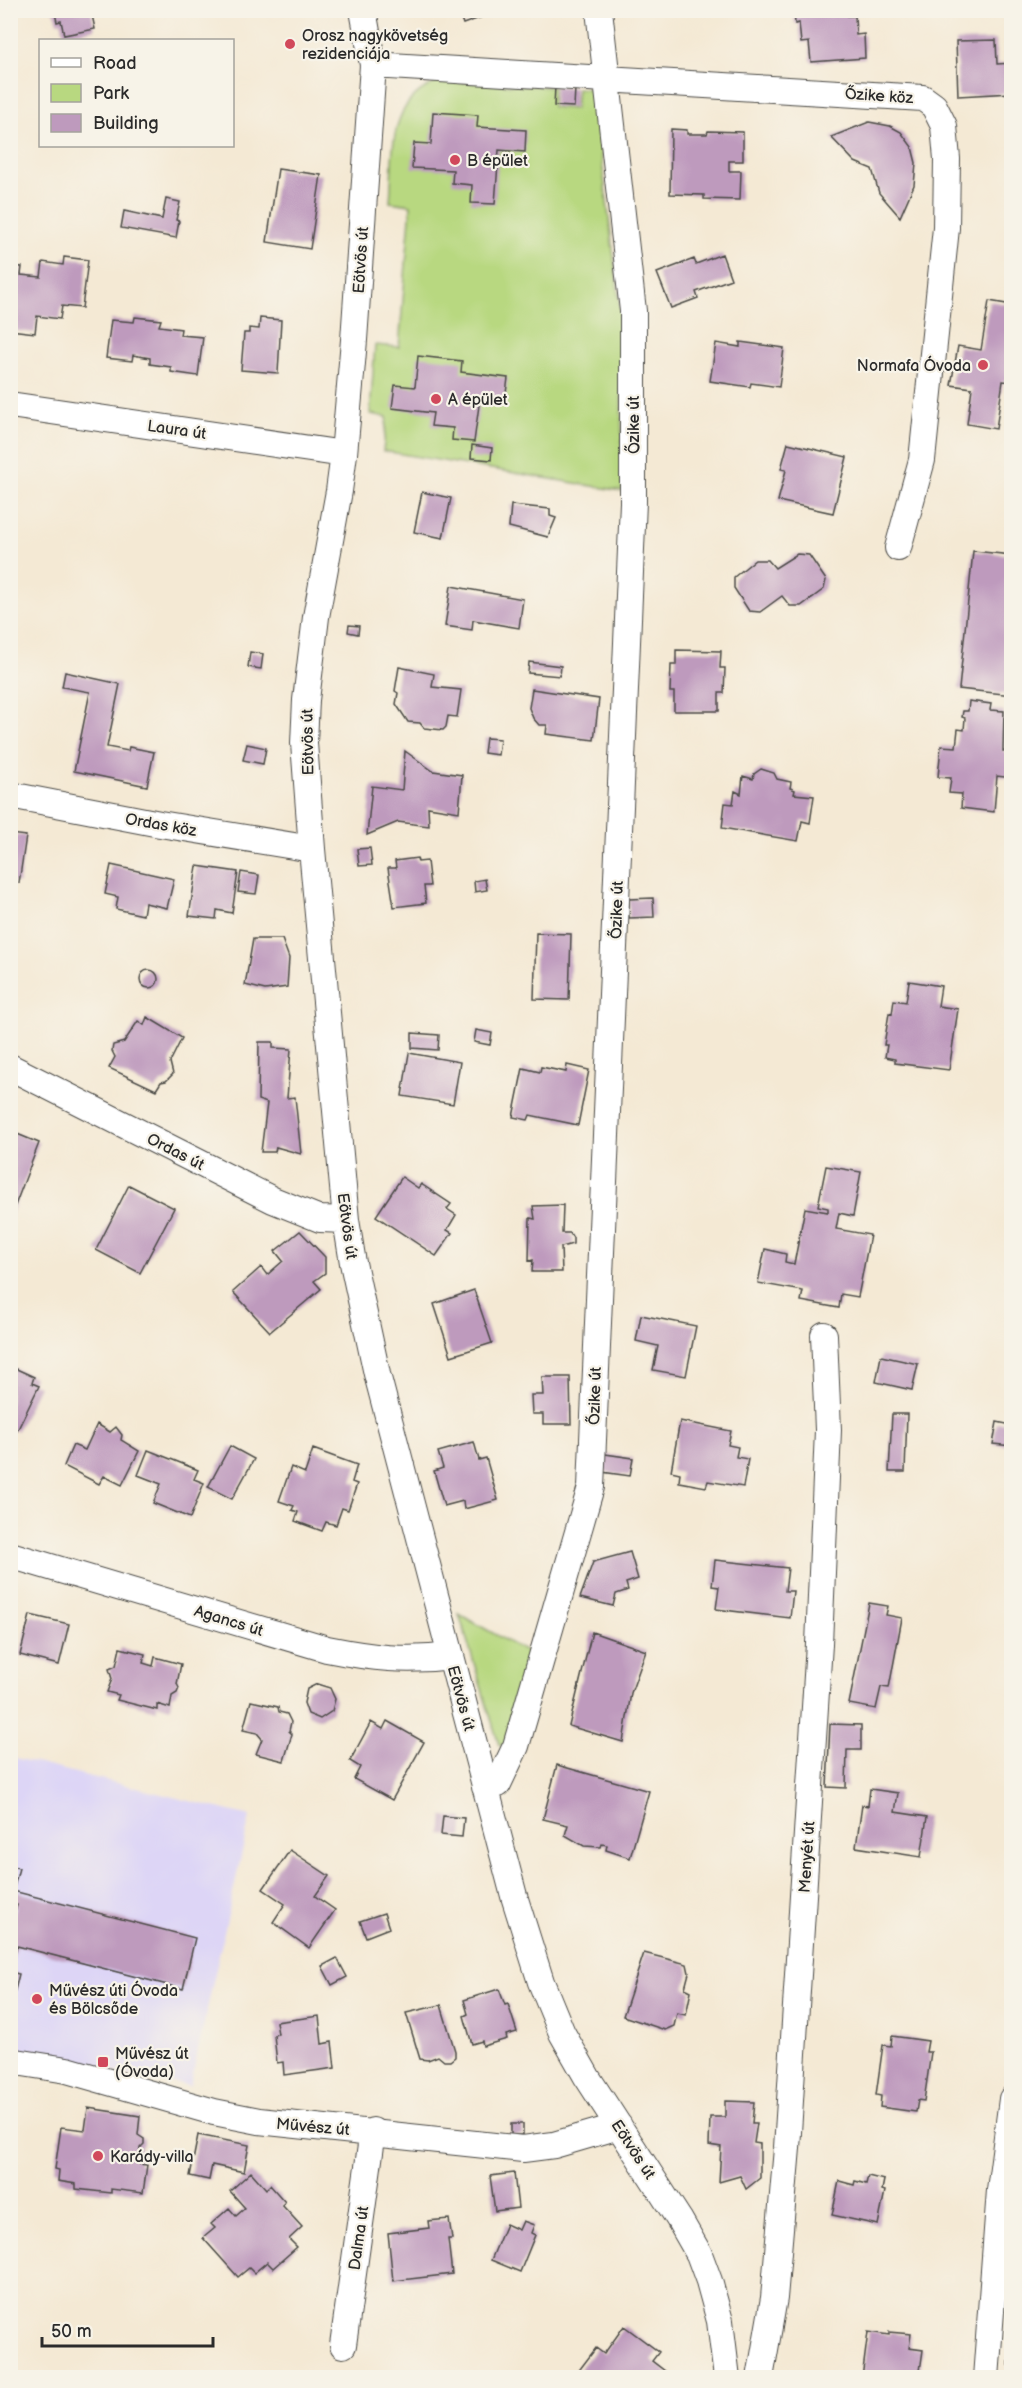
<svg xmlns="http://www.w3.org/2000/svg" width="1022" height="2388" viewBox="0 0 1022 2388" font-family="'Balsamiq Sans',sans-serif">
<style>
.built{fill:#ddd5f6}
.green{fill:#b8d880;stroke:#728256;stroke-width:1.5}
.building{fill:#be9abd}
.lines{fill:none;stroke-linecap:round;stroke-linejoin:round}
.minor-casing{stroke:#494844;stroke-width:28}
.minor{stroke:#fff;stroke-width:26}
.poi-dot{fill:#d1495b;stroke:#f7f3e8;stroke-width:2}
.labels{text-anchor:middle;stroke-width:4.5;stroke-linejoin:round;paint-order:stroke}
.poi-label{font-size:16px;fill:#2b2b2b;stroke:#f7f3e8;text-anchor:start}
.street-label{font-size:16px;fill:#2b2b2b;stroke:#f7f3e8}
</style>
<rect width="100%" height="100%" fill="#f7f3e8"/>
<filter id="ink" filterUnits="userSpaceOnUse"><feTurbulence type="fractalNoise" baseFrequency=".0167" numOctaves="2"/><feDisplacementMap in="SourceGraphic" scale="12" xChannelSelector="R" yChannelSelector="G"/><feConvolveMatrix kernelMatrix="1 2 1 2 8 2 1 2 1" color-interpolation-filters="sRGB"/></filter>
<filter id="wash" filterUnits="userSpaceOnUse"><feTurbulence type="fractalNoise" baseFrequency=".008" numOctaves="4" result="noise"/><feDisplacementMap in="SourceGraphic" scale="24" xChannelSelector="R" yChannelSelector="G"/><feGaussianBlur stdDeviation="1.35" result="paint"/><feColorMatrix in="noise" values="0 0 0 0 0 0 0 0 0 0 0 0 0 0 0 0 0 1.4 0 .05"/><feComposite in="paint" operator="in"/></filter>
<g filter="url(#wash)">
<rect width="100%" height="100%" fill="#f4e9d4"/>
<path class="built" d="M11,1757L250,1816L190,2086L11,2051Z"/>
<path class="green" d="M440,81L553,87L552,107L575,109L577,88L593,89L621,315L622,491L383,451L387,417L370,414L375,345L399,347L411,205L390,202C394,154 385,100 440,81Z
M459,1614L535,1657L507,1746L499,1745Z"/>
<g id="blocks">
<path class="building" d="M52,10H91L95,29L64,35L61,21L57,22L55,13H53Z
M458,10H499V11L463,24Z
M794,10H848V16H855L856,35L864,34L865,58L811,62L809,42L801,43L799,23L795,24Z
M996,40L997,64L1012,63V93L958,96L956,41Z
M555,86L575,88L574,107L554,106Z
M433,112L478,115L477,127L526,130L525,152L499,150L495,204L471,203L472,185L452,183L453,170L412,168L414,143L431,144Z
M869,122L890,126L901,132L912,147L916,163L914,185L900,217L879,193L872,169L855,162L831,137Z
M671,129L687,130V134H707L708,131L743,132V161H729V171H741L740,200L704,199V195L670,194Z
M278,169L321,175L310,249L267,242Z
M166,199L180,202L176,220L179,221L176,238L121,228L124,211L162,219Z
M722,254L731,279L696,292L698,298L671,308L657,273L694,259L696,264Z
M64,257L88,260L82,308L62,306L60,319L37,316L35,333L10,330V266L22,267L21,275L41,277L43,262L63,265Z
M989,301L1012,305V382L1003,381L996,429L967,424L972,388L951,385L958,346L981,350Z
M135,317L161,320L159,326L181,329L180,335L203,337L198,376L171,372V367L150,364V358L133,355L132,361L106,358L111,320L134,322Z
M260,318L281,320L278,373L241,370L244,333H249V328L259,329Z
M740,342L784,348L779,387L751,383L750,387L710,381L716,343L740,347Z
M418,356L462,361L461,372L508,378L505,401L480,398L474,442L452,440L453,428L431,426L433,413L392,408L395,385L415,387Z
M788,443L847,457L833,513L778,501L786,470L781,469Z
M472,445L492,448L491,460L471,458Z
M422,492L451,498L443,538L414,532Z
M511,505L550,509V516L556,518L548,537L509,527Z
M973,551L1012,555V695L959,689Z
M797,554L809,555L826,580L824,589L801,606H790L782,596L760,612L749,611L734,588V577L755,560H768L775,568Z
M451,586L523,599L519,628L473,620L472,630L445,626Z
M349,625L359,626L358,634L348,632Z
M676,650L721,651L720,668H725L724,693H719V711H674V692H670L671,665H676Z
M250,652L263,654L261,669L248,667Z
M529,662L561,666L560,676L528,673Z
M399,667L434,674L432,687L461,690L457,717L448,716L446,727L443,730L424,728L420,723L408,722L396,704L398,693L395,691Z
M65,672L120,684L107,747L128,751L129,747L154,752L147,786L74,771L90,692L62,687Z
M532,689L599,699L594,740L546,734L547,725H539L533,718L529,708Z
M969,701L991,704L990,710L1004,711L1003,751L1012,752V778L997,776L994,812L961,808L962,794L949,793L951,778L938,777L941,746L956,747L958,729L964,730L965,718L962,717L963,711H968Z
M486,738L500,739L498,755L484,753Z
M247,744L266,748L263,764L243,760Z
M405,751L433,771L462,775L459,812L428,807L429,826L398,822L367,835L372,786L402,790Z
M761,769L774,773L777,779L791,782L790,788L795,790L794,794L814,796L810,823L802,821L798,841L722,828L725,803L733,804L735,791L741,794L743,776L753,779L754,774Z
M10,834L26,836L19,883L10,882Z
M370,848L372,865L359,866L357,849Z
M417,858L418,862L427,861L430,886H424L426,903L394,907L388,868H396L395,861Z
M111,865L174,879L167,908L145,903L143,915L116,909L118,897L105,894Z
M197,866L238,872L232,913L217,910L216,919L189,916Z
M241,872L259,875L256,894L238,892Z
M485,879L487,890L475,892L474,881Z
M653,898L654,917L629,918V899Z
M536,933L571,934L569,1000L534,999Z
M253,939H282L289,958L287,987L265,990L245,985Z
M140 979a9 9 0 1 1 18 0a9 9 0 1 1-18 0Z
M909,981L941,986L938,1006L958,1009L949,1070L895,1063V1059L885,1057L887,1045H884L889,1013L892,1014L894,1000L906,1002Z
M147,1017L182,1038L170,1062L173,1074L166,1081L161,1082L156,1090L109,1068L115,1057L112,1051L113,1045L124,1042L138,1021L144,1025Z
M476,1030L492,1033L490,1045L474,1042Z
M412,1033L439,1035L438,1050L412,1048Z
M259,1042H273V1048L291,1049L287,1098L295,1097L301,1154L276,1147L275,1152H261L267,1103L258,1100Z
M409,1053L460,1062L453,1104L402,1096Z
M567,1065L589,1070L578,1125L530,1115L528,1120L513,1117L523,1068L540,1072L541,1067L566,1072Z
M10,1131L39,1143L11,1216H10Z
M826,1166L861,1172L853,1216L839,1213L836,1229L870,1235L858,1297L841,1294L839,1308L801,1301L803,1291L758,1283L765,1249L786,1254L785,1262L794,1264L805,1208L828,1212V1208L818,1206Z
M402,1177L418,1188L421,1184L451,1204L447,1209L456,1215L447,1230L452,1233L436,1256L376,1216Z
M129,1185L174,1208L140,1273L96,1250Z
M563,1205L562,1233H570L573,1238V1244L561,1247L562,1272H532L533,1260L529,1261L530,1218L535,1219L533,1206Z
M300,1231L325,1257V1273L314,1281L321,1289L270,1332L233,1292L261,1267L267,1275L283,1261L275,1251Z
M474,1290L492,1343L451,1356L434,1304Z
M641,1315L696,1326L686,1376L653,1370L658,1346L636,1341Z
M881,1356L918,1364L912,1390L876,1382Z
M10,1366L34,1377L32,1383L39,1386L17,1431L10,1428Z
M542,1377H570L571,1424H543V1414H532L531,1395H543Z
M892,1414H907L905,1472H889Z
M680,1421L731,1431L728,1445L738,1447L736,1457L748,1459L743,1487L708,1481L706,1487L679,1482L680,1473L671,1471Z
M997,1422L1012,1425V1446L993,1444Z
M97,1424L110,1432L116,1427L122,1435L121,1440L139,1451L122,1485L104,1476L99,1484L64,1466L73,1445L85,1450Z
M474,1442L479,1460L486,1458L498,1500L464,1509L463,1501L444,1506L434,1471L443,1468L438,1452Z
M230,1446L254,1459L232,1499L208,1487Z
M313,1449L357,1465L352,1482L357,1484L348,1510L342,1508L336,1525L326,1522L322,1531L295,1521L298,1512L292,1510L294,1506L279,1501L291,1467L305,1473Z
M148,1450L198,1470L194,1479L204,1483L190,1518L153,1503L161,1484L138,1475Z
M605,1454L633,1458L630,1476L602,1472Z
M630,1552L638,1579L626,1583L628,1590L616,1594L613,1606L580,1598L593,1562Z
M715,1560L788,1568L785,1591H793L790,1618L716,1609L719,1587L712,1586Z
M869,1603L888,1606L886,1615L902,1618L889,1688L881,1687L876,1709L849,1704Z
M30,1615L69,1624L59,1665L20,1655Z
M592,1632L646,1651L631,1693L623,1742L569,1726Z
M120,1648L145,1654L143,1663L153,1666L155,1657L181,1664L177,1684L179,1688L177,1693L172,1696L170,1708L157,1704V1710L117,1700L119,1695L107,1692L112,1679L109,1669L116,1666Z
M317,1684L330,1688L335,1699L332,1711L320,1719L308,1714L304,1703L307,1689Z
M251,1701L278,1707L279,1712L287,1714L291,1722L289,1731L292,1734L284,1761L256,1754L262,1739L257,1733L243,1730Z
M387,1721L424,1742L392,1800L354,1779L360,1767L350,1761L371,1722L383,1729Z
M830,1724L861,1725V1750H847L846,1788L827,1787Z
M557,1765L649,1791L630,1858L606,1850L607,1845L602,1844L601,1847L584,1846L565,1835L568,1825L543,1819Z
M870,1789L898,1793L895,1812L927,1817L921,1857L856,1847L862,1805L868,1806Z
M443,1816L464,1818L462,1837L441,1835Z
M290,1850L329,1876L315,1896L335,1910L309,1948L273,1922L285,1904L263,1889Z
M10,1866L19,1868L13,1891L195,1938L183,1989L17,1946L10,1967V1926L17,1905L10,1904Z
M384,1913L389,1928L366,1937L360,1921Z
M644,1953L687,1964L689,1973L685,1988L691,1991L686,2015L677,2013L674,2026L665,2030L623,2016Z
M337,1958L347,1977L332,1985L322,1966Z
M10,1972L19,1974L11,2006H10Z
M499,1989L505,2005L508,2004L517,2032L506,2035L507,2039L483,2046L482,2041L472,2044L464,2016L468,2014L464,2000Z
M441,2005L455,2051V2057L450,2061H444L438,2056L428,2060L420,2059L406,2013Z
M319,2016L322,2044L332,2042L335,2068L284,2075L283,2062L277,2063L274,2035L278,2034L276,2022Z
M892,2036L928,2041L926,2052H931L924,2101L918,2100L916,2112L880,2107L881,2096L876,2095L883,2045L891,2046Z
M725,2101L754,2102L752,2123H757L754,2143L760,2144V2178L746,2189L740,2176L719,2182L721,2147L709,2145L710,2117H725Z
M88,2108L140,2116L138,2135L144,2139V2144L140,2148L139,2164L147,2165L143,2193L111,2189V2193L76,2189V2184L58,2181L59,2170L55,2169L61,2127L85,2130Z
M511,2124H523V2135H511Z
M198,2135L249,2145L244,2172L212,2165L209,2180L190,2176Z
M251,2172L266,2189L270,2185L285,2202L282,2205L302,2227L289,2239L297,2247L273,2268L267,2262L254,2273L249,2268L238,2277L203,2238L215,2228L211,2224L229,2208L236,2216L245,2208L230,2191Z
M514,2173L518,2208L495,2211L490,2176Z
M868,2176L884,2180L882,2190L885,2191L878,2225L832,2215L839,2181L854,2185L855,2181L866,2184Z
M449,2219L452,2239H448L452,2274L393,2281L388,2233L429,2228L428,2221Z
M523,2221L534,2225L531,2233L535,2235L520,2272L491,2260L506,2224L519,2230Z
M624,2326L659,2352L652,2361L674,2378H569L574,2371L577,2373L596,2348L604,2354Z
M868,2332L889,2335V2332L911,2334L909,2348L923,2350L919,2378H862Z
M1009,2347H1012V2378H1009Z"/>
</g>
</g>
<g filter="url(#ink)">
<use href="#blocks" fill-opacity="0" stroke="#494844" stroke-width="1.5"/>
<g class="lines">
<g class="minor-casing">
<path id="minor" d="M363,10L373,65L354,340L344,454L339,491L316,617L306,700L304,743L312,849L346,1220L353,1263L377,1374L514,1896L541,1982L562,2033L587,2077L679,2219L699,2254L709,2281L720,2321L727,2378
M373,65L923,98L934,106L944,126L947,159L946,228L922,460L898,548
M10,405L344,454
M10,795L160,824L312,849
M10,1067L273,1200L320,1219L346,1220
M10,1555L327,1649C372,1658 406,1662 451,1656
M485,1787L498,1784L516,1746L591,1487L633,502V311L599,10
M10,2061L67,2070L214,2112L259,2121L523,2149L554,2145L619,2126
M343,2345L373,2131
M760,2378L774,2298L787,2148L819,1644L828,1430L824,1335
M986,2378L1000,2190L1012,2099"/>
</g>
<use href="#minor" class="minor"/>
</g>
</g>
<g class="poi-dot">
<circle cx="290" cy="44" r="6"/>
<circle cx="455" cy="160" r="6"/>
<circle cx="983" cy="365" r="6"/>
<circle cx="436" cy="399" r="6"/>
<circle cx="37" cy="1999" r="6"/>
<rect x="97" y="2056" width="12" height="12" rx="3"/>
<circle cx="98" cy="2156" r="6"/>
</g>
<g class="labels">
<g class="poi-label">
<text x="302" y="41">Orosz nagykövetség<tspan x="302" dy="18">rezidenciája</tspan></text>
<text x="467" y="166">B épület</text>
<text x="971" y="371" text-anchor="end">Normafa Óvoda</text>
<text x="448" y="405">A épület</text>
<text x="49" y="1996">Művész úti Óvoda<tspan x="49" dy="18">és Bölcsőde</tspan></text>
<text x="115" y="2059">Művész út<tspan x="115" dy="18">(Óvoda)</tspan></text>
<text x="110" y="2162">Karády-villa</text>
</g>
<g class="street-label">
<text transform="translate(879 95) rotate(4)" y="6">Őzike köz</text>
<text transform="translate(360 260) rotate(-86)" y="6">Eötvös út</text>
<text transform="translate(633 425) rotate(-90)" y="6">Őzike út</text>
<text transform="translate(177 429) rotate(8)" y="6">Laura út</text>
<text transform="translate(307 742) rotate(-91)" y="6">Eötvös út</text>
<text transform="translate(161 824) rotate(10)" y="6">Ordas köz</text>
<text transform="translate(616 910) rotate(-88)" y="6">Őzike út</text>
<text transform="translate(176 1151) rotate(27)" y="6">Ordas út</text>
<text transform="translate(348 1226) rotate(82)" y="6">Eötvös út</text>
<text transform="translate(594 1396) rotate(-88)" y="6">Őzike út</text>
<text transform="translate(229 1620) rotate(17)" y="6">Agancs út</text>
<text transform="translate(462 1698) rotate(75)" y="6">Eötvös út</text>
<text transform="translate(806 1857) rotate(-86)" y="6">Menyét út</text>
<text transform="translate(313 2126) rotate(5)" y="6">Művész út</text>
<text transform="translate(634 2149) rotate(57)" y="6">Eötvös út</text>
<text transform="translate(358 2238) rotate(-82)" y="6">Dalma út</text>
</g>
</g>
<rect width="1022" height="2388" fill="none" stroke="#f7f3e8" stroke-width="36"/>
<rect x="39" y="39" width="195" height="108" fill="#f7f3e8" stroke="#a5a39c" stroke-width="1.5"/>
<rect x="51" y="58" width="30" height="9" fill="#ffffff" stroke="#a5a39c" stroke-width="1.5"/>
<text x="93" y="69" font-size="18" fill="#2b2b2b">Road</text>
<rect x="51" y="84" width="30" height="18" fill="#b8d880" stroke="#a5a39c" stroke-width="1.5"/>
<text x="93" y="99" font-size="18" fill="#2b2b2b">Park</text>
<rect x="51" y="114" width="30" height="18" fill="#be9abd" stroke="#a5a39c" stroke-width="1.5"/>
<text x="93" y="129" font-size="18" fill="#2b2b2b">Building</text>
<path d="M42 2337v9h171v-9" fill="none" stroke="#2b2b2b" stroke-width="3"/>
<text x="51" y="2337" font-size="18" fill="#2b2b2b" stroke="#f7f3e8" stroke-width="4.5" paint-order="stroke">50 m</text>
</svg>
